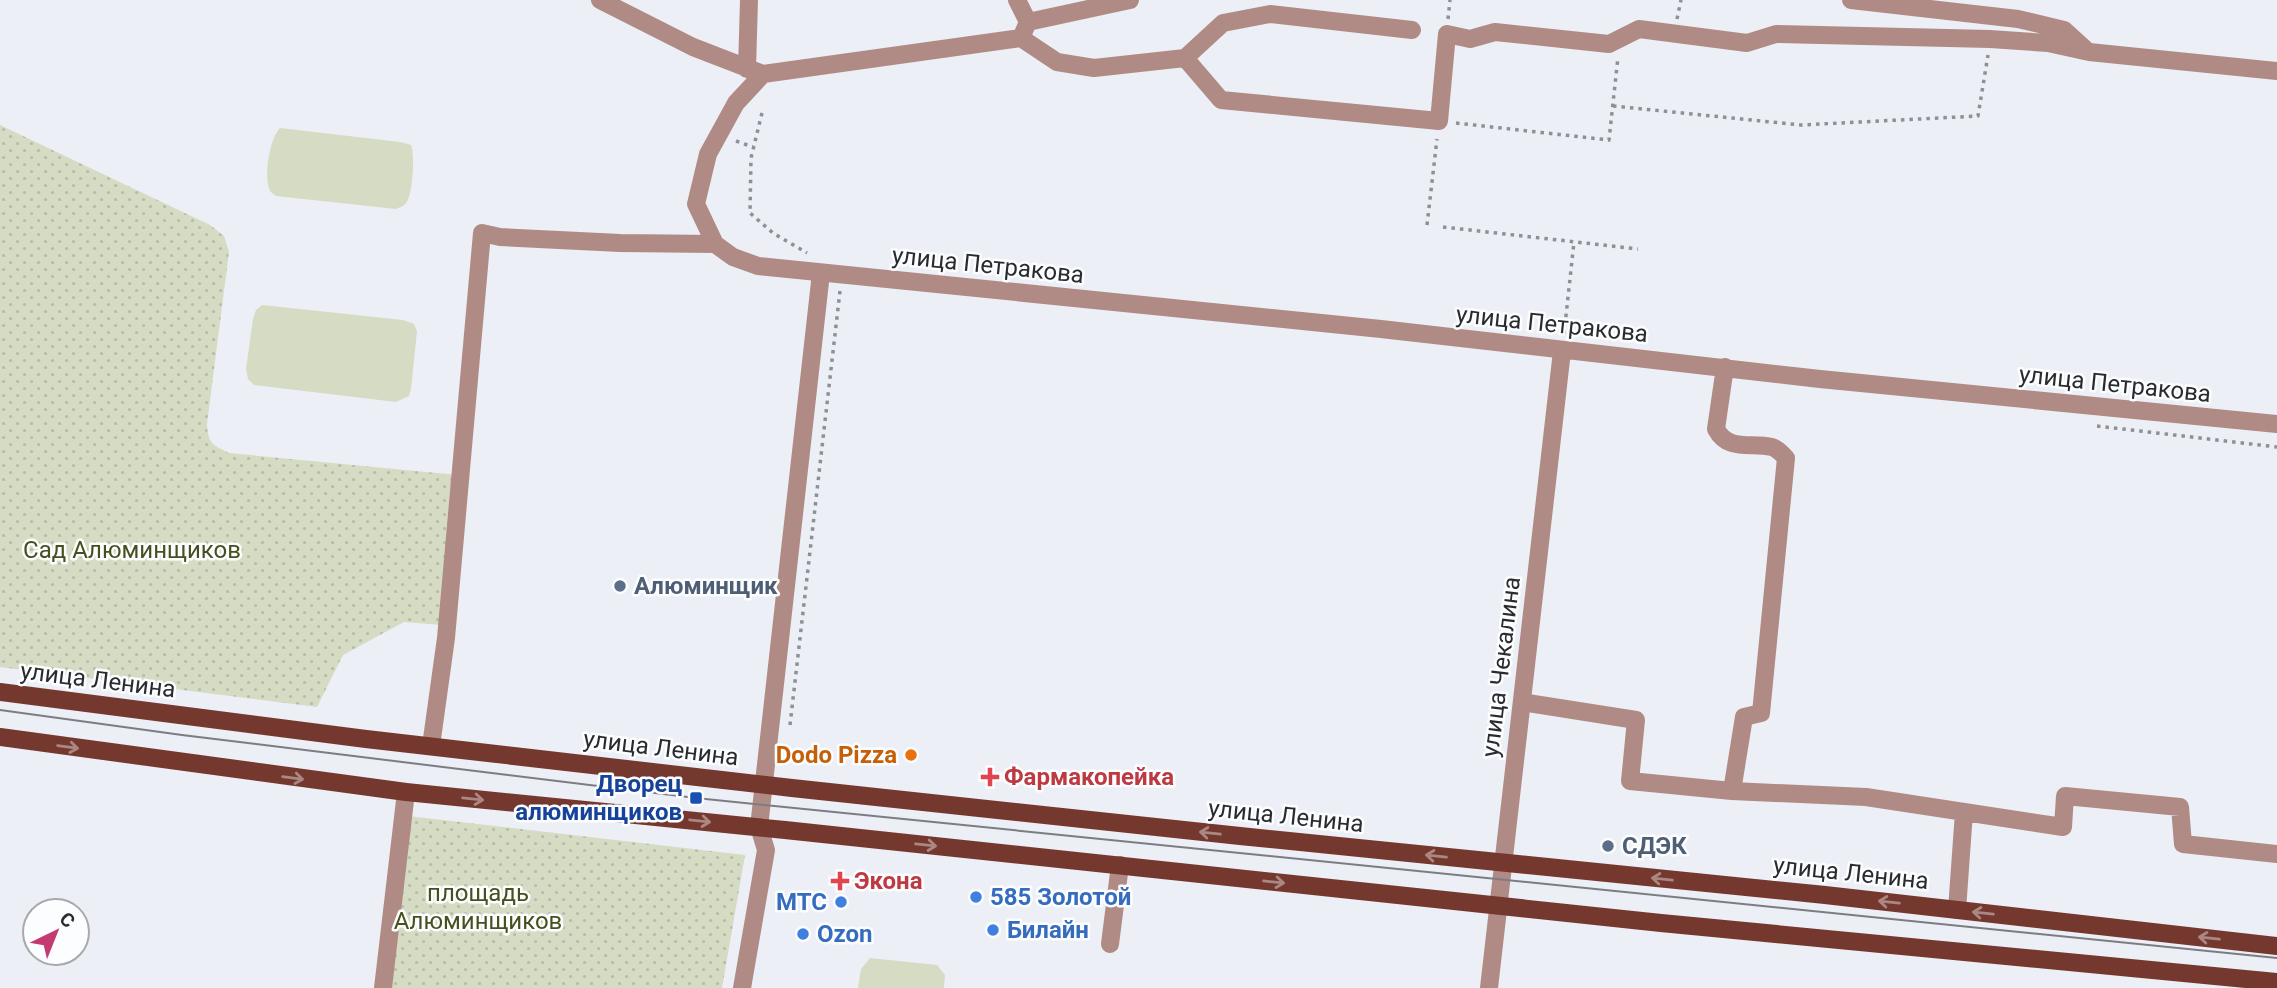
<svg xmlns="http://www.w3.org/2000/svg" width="2277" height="988" viewBox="0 0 2277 988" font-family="Roboto,sans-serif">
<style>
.grass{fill:url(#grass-dots)}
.garden{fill:#d5dcc3}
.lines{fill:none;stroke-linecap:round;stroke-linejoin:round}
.path{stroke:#8e9095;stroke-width:3.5;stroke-dasharray:3.5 5;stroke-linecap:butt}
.minor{stroke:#b08b85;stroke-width:18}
.major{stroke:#75382f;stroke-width:18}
.tram{stroke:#7c7d82;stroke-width:2}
.oneway{stroke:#ab8782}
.service-dot{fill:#5c6f8a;stroke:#fcfdfe;stroke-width:2.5}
.food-dot{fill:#e8710a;stroke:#fcfdfe;stroke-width:2.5}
.health-dot{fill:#e0444e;stroke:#fcfdfe;stroke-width:2.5}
.transit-dot{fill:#1a4fb4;stroke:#fcfdfe;stroke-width:2.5}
.shop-dot{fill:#3f7fe0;stroke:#fcfdfe;stroke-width:2.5}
.labels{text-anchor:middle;stroke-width:5;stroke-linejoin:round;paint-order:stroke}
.street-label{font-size:24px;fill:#2a2b2e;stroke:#fcfdfe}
.park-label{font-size:24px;fill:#46501e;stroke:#fcfdfe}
.service-label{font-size:24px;font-weight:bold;fill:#4e5e75;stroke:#fcfdfe;text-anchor:start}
.food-label{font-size:24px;font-weight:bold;fill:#c56008;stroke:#fcfdfe;text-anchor:end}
.health-label{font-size:24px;font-weight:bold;fill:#be3a42;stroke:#fcfdfe;text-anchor:start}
.transit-label{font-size:24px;font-weight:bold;fill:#164399;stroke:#fcfdfe;text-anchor:end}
.shop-label{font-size:24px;font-weight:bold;fill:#366cbe;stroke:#fcfdfe;text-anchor:start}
</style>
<defs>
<pattern id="grass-dots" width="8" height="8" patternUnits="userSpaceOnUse" patternTransform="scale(1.75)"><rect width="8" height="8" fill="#d5dcc3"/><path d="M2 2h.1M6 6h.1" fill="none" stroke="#b7bda8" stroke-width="1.8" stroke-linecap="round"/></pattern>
</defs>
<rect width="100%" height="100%" fill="#eceff6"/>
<path class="grass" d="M0,125L210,225L224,236L229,252L207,424C208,444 213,445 229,453L468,476L453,626L404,622L343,655L317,707L0,667Z
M408,816L745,855L722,988H383Z"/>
<path class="garden" d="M280,128L400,142L411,145C415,154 413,195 406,203C403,207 400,207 396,209L276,196C272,193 270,192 269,188C264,174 270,138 280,128Z
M262,305L403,320L414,324L417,331L411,389L409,396L396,402L254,385L248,379L246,369L253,319L256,310Z
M870,958L937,965L945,975L944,988H858L861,969Z"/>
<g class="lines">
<path class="path" d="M1448,19L1450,0
M1677,19L1681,0
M1613,106L1801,125L1978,116L1988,55
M762,113L751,158L750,213L773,233L807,253
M1456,123L1609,140L1618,57
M736,141L753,147
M1427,225L1437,139
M1443,227L1638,249
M1564,334L1574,242
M2097,426L2277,447
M790,725L840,291"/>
<path class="minor" d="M600,0L693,47L763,74
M1017,0L1028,22
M1851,0L2018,19L2064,30L2086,50
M1412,30L1270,14L1223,23L1185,58L1221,100L1439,121L1447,34L1470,39L1495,32L1609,44L1639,29L1747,43L1776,34L1990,39L2048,43L2089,52L2277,71
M1021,38L1028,22L1130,0
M1185,58L1094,68L1057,62L1021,38L763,74L736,103L708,154L696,204L715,244L733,257L758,266L1381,329L1820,379L2277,424
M747,69L749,0
M1725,367L1716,429C1728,452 1751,442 1772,447C1778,449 1782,454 1786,458L1761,713L1744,717L1732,791
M1522,702L1636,720L1630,781L1732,791L1866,797L2063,827L2065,796L2180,807L2183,844L2277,854
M431,746L446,638L482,233L500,237L620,243L715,244
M1957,910L1964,812
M1110,944L1120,865
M383,988L406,792
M742,988L766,850L759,827L821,273
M1489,988L1562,351"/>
<path class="major" d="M0,692L366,739L792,788L1240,836L1825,895L2277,946
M0,737L406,792L785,830L1661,923L2277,982"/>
<path class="tram" d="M0,710L182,735L696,798L2277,958"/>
</g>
<defs><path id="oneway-shaft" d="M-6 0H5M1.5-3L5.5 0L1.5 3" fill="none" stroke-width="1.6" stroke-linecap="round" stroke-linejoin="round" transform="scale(1.75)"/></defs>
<g class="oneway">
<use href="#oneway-shaft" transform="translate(68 747) rotate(8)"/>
<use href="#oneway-shaft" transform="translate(293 778) rotate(7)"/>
<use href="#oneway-shaft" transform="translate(473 799) rotate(6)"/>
<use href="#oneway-shaft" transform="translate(700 821) rotate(6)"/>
<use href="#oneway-shaft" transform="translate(1210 833) rotate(-174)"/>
<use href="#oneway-shaft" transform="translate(926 845) rotate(6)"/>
<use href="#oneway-shaft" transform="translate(1436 856) rotate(-174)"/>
<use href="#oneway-shaft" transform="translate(1662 879) rotate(-174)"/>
<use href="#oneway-shaft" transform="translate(1274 882) rotate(6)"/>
<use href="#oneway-shaft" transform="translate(1889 902) rotate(-174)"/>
<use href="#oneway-shaft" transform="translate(1983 913) rotate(-174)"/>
<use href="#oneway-shaft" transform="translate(2209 938) rotate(-174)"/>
</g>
<g class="service-dot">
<circle cx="620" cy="586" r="7"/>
<circle cx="1608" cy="846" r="7"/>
</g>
<circle class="food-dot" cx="911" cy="755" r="7"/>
<g class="health-dot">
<path d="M986.5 766.5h7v7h7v7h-7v7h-7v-7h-7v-7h7z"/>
<path d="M836.5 870.5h7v7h7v7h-7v7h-7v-7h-7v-7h7z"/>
</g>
<rect class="transit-dot" x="689" y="791" width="14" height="14" rx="3.5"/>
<g class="shop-dot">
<circle cx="976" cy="897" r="7"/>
<circle cx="841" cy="902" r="7"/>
<circle cx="993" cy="930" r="7"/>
<circle cx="803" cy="934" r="7"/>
</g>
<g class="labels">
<g class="street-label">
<text transform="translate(988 265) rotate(6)" y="8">улица Петракова</text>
<text transform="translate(1552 324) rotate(6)" y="8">улица Петракова</text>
<text transform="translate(2115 384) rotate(6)" y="8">улица Петракова</text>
<text transform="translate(1501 667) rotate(-83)" y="8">улица Чекалина</text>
<text transform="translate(98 680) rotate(7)" y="8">улица Ленина</text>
<text transform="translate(661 748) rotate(7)" y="8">улица Ленина</text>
<text transform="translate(1286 816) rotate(6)" y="8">улица Ленина</text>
<text transform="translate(1851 873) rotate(6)" y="8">улица Ленина</text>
</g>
<g class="park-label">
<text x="132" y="558">Сад Алюминщиков</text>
<text x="478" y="901">площадь<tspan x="478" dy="28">Алюминщиков</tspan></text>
</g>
<g class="service-label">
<text x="634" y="594">Алюминщик</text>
<text x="1622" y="854">СДЭК</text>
</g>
<g class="food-label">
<text x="897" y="763">Dodo Pizza</text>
</g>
<g class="health-label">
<text x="1004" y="785">Фармакопейка</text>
<text x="854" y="889">Экона</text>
</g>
<g class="transit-label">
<text x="682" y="792">Дворец<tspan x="682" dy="28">алюминщиков</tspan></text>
</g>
<g class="shop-label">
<text x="990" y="905">585 Золотой</text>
<text x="827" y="910" text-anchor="end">МТС</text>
<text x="1007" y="938">Билайн</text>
<text x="817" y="942">Ozon</text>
</g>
</g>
<g transform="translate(56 932) rotate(43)"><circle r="33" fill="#fcfdfe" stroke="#a8a9ab" stroke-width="2"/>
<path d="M0-5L12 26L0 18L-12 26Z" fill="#c43a72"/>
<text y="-10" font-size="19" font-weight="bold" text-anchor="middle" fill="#2a2b2e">С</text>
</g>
</svg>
